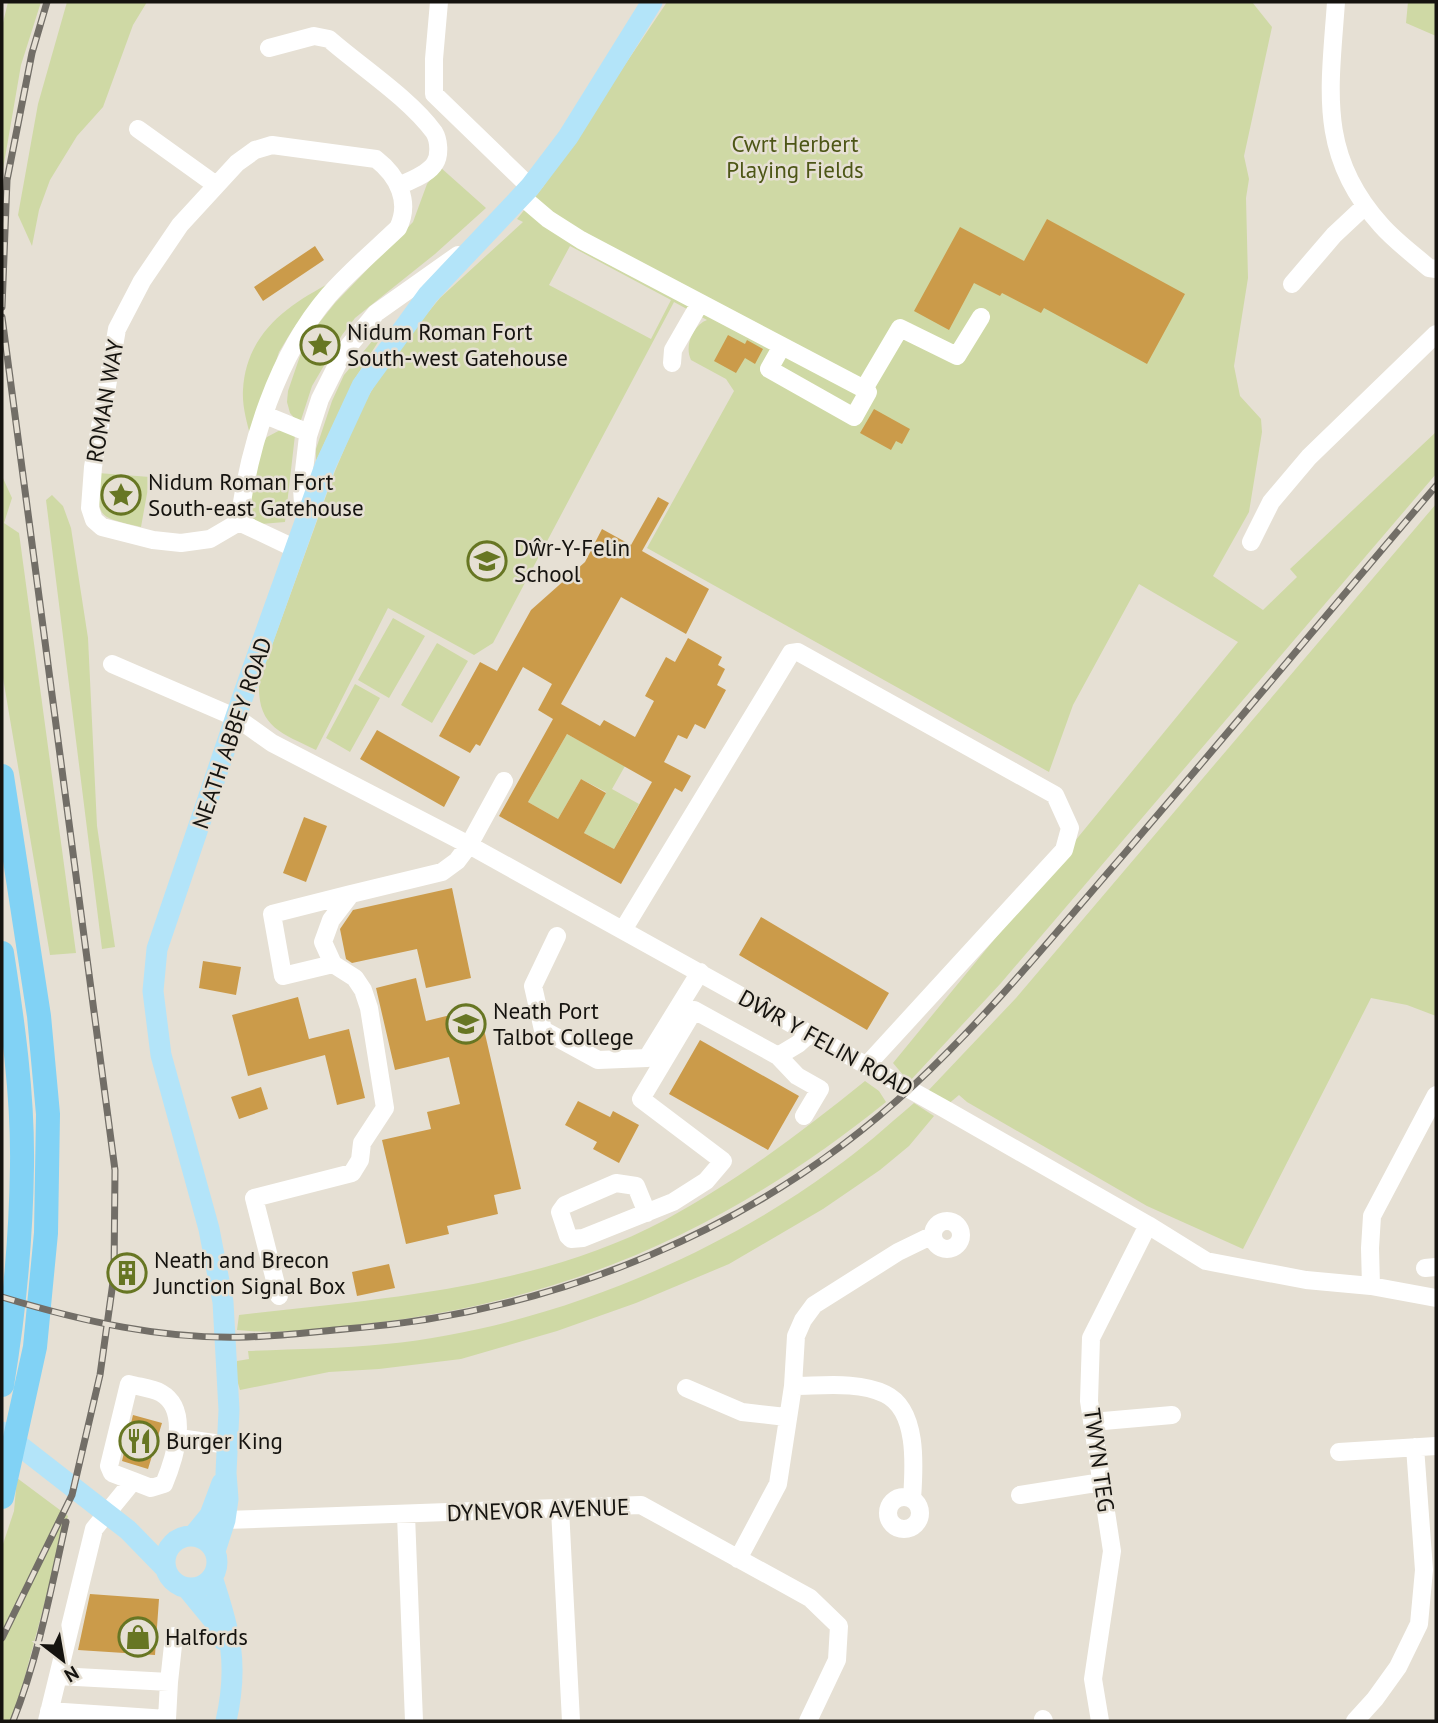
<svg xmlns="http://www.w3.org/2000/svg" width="1438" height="1723" viewBox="0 0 1438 1723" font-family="'PT Sans',sans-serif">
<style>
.green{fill:#cfd9a5;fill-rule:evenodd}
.building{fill:#cb9b4a;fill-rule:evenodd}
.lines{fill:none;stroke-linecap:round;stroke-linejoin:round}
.minor{stroke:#fff;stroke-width:18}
.major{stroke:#b3e4f9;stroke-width:21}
.highway{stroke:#81d2f5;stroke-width:24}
.rail-casing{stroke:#726e67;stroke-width:7}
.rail{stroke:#e6e0d4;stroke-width:4.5;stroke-dasharray:13;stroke-linecap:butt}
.labels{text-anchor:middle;stroke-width:5;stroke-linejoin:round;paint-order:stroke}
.park-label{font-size:23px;fill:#4d5616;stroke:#e6e0d4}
.poi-label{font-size:23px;fill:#15130f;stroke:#e6e0d4;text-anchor:start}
.street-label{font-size:23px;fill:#15130f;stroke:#e6e0d4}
</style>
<rect width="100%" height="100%" fill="#e6e0d4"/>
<path class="green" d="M8,2H41L21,65L2,175V27Z
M67,2H147L133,25L103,107L77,136L50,180L39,210L32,246L18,215L38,104Z
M667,2H1252L1272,27L1244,156L1249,179L1246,198L1248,278L1234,366L1240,396L1261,419L1262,432L1249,512L1213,576L1263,610L1297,577L1290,569L1436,432V474L1001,983L909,1082L893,1063L1238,642L1139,584L1073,705L1049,772L647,548L734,391L726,379L691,360C684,346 693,325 707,320L674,302L493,643L474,655L388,608L316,750C280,732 257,727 259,681L335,471L362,407L392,356L440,298L523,222L517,219L543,187ZM570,246L671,300L651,339L549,285Z
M1408,2H1436V36L1406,23Z
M440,167L486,208L435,254L355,318L342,335L312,386L301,420H296L290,413L287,402L288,391L300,356L311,333L335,303L413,222L427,184Z
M332,282L293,329L279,352L251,438C247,423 242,406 243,390C246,334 287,305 332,282Z
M383,328L385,331L354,380L316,461V449L332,401L344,375Z
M284,428L295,435L285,522L261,524L249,516L246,506L263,443L267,437Z
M98,473L150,477L141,527C95,516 99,519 98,473Z
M2,476L12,498L4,523L19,533L76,953L50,955L2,672Z
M52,495L63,506L71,528L88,638L97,826L115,947L102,949L46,500Z
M1436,504V1016L1407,1005L1371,998L1243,1249L1147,1206L967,1102L959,1095L946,1106L926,1093L1016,998Z
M393,618L425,636L389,698L358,680Z
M437,643L468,661L432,723L401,705Z
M355,684L380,698L350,752L326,738Z
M567,734L625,766L612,789L639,804L614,849L584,833L606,792L581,779L558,819L528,802Z
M865,1081L879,1091L886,1102C731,1227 573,1299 374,1323C330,1328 282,1335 237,1330L239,1315C381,1299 537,1288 665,1220C737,1181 802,1132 865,1081Z
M914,1103L934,1116L909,1146L880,1170L823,1209L729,1264L636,1303L557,1331L461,1359L379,1369L329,1372L240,1390L237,1380V1361L249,1359L248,1351C294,1349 340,1349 386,1344C539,1329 708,1261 832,1170C861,1150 887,1126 914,1103Z
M17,1478L68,1516L13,1721H2V1547L14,1511Z"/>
<path class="building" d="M1047,219L1185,294L1147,364L1044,308L1041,313L1002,293L1000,296L974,283L949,330L914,311L960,227L1024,261Z
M315,246L324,260L263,301L254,287Z
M728,335L745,344L747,340L763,349L755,364L745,358L736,373L714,361Z
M874,409L910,429L902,444L896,441L891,450L860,433Z
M658,497L669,503L642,551L709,589L686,634L621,597L561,704L600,726L604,720L635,737L654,701L645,696L666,657L675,662L688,638L722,657L718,665L725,669L717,685L726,690L705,729L695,724L687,739L678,735L664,762L691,776L682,792L675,788L621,884L499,816L553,719L538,710L552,684L523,667L480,746L476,744L470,753L439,736L480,662L497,671L531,610L585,562L602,529L631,545ZM567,734L652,782L614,849L584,833L606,793L581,779L558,819L528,802Z
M377,730L460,777L444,807L360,759Z
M304,817L327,826L306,882L283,873Z
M452,888L471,978L426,988L417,949L352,963L346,959L340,929L353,910Z
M761,917L889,993L867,1030L739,955Z
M203,961L241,967L236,995L199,988Z
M416,978L426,1021L479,1008L521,1189L494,1195L498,1214L447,1226L449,1234L406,1244L382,1140L431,1129L427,1112L460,1104L449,1057L395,1070L376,988Z
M298,997L309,1039L349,1029L365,1098L337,1105L325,1055L248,1076L232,1015Z
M700,1040L799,1096L768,1150L669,1094Z
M261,1087L268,1109L239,1119L231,1097Z
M578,1101L610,1117L613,1111L639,1125L619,1163L593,1149L597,1142L565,1125Z
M389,1264L395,1288L357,1296L352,1272Z
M133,1415L162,1423L148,1469L122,1461Z
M90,1594L159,1599L155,1655L78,1650Z"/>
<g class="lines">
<path class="minor" d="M439,2L434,59V94L530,187
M1336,2C1330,89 1317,154 1381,225C1395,241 1413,254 1429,268L1436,269
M269,48L314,36L329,39C361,67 409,98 434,132C439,140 440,155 435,163C428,175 410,180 399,186
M138,129L216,185
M272,145L376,159C398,176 411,202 398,228C375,250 350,271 329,295C277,355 249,445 239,522L210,539L181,543L153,540L102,527L94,520L90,508L93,467L117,329L142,281L180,225L237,163L255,150Z
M521,196L548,219L581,240L864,389L900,328L957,356L981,317
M1292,284L1334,235L1365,206
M782,346L769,369L854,417L868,392L864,389
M672,363L673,350L700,303
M265,415L309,433
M304,519L302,488L308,436L320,399L343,353L376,313L458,255
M239,522L296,549
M1251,542L1271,502L1309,457L1436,334
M112,664L237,718L272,743L469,845L943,1108L1148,1225L1206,1261L1306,1280L1371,1286L1436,1298
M623,930L791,653L798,652L1055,795L1070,828L1064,850L866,1066
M557,936L533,986L543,1030L598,1060L647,1058L700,972
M333,964L283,976L272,914L351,894
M778,1056L797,1076L820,1089L804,1116
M647,1213L636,1186L616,1183L565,1205L560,1212L568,1236L571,1239L583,1238L673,1202L706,1181L723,1161L641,1099L694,1010L778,1056L798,1044L809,1034
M933 1235a14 14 0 1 1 28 0a14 14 0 1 1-28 0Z
M1425,1268L1436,1267
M1371,1286L1370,1248L1372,1216L1436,1095
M279,1296L254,1198L352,1173L360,1160L362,1143L385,1108L369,1008L363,990L355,978L333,964L323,942L331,920L351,894L442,872L457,861L469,845L504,781
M793,1386C822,1386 858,1381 885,1394C919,1410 914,1469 912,1499
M686,1388L742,1412L786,1417
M1092,1422L1172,1415
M179,1438L228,1445
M1339,1452L1436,1446
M1020,1495L1102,1482
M888 1513a16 16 0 1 1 32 0a16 16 0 1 1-32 0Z
M560,1509L571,1721
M406,1515L414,1721
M225,1520L641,1505L810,1598L839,1626L837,1660L808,1721
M738,1559L778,1484L793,1386L796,1336L803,1320L814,1305L898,1252L933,1235
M169,1682L174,1636
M49,1711L167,1719L169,1682L58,1676
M1043,1719L1044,1721
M47,1721L94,1529L133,1481L151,1488L164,1484C174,1460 191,1410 161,1393C152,1388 139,1387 129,1384L109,1466L112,1473L133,1481
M1100,1721L1093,1679L1112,1551L1089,1401L1091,1338L1148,1225
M1355,1721L1375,1699L1398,1667L1419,1624L1424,1570L1415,1447"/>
<path class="major" d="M2,1432L128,1530L166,1569
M193,1536L210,1515L222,1483
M165 1562a26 26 0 1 1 52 0a26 26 0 1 1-52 0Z
M215,1551L225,1520L228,1499L226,1473L229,1410L223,1302L209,1229L161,1055L153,991L157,949L245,690L325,466L362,386L428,295L530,187L568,137L652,2
M212,1577C230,1631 239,1664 226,1721
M187,1588L215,1622L223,1640"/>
<path class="highway" d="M2,776L39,1016L48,1114L46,1233L35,1347L2,1497
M2,953C13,1023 23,1095 22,1166C21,1239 14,1313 2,1385"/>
<g class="rail-casing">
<path id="rail" d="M2,307L7,180L32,53L47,2
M2,317L115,1170L114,1275L100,1375L72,1495L2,1638
M2,1297C81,1321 164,1340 247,1337C279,1336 312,1332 345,1329C554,1313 761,1229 915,1084C991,1013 1057,931 1125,853C1230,731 1332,608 1436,486
M13,1721C38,1658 51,1589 66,1522"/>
</g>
<use href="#rail" class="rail"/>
</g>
<defs>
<g id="sight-ring" transform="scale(2.0125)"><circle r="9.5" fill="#e6e0d4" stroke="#677623" stroke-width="1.5"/><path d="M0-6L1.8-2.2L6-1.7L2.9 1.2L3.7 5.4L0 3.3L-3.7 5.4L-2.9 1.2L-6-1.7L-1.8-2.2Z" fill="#677623"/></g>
<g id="school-ring" transform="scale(2.0125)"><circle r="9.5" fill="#e6e0d4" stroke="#677623" stroke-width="1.5"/><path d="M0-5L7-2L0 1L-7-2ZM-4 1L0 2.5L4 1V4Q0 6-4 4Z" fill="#677623"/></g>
<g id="university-ring" transform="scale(2.0125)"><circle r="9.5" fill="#e6e0d4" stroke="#677623" stroke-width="1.5"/><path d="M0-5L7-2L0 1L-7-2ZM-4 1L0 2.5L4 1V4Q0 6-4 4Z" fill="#677623"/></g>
<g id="building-ring" transform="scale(2.0125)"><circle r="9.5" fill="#e6e0d4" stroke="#677623" stroke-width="1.5"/><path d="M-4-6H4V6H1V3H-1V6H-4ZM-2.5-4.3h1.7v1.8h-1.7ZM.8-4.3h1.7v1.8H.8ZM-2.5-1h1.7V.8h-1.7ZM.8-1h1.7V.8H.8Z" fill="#677623"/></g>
<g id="restaurant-ring" transform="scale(2.0125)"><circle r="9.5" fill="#e6e0d4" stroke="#677623" stroke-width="1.5"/><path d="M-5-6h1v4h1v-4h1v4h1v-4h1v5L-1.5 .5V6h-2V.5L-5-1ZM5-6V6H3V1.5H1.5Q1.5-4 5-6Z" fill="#677623"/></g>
<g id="shop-ring" transform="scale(2.0125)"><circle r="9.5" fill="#e6e0d4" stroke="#677623" stroke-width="1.5"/><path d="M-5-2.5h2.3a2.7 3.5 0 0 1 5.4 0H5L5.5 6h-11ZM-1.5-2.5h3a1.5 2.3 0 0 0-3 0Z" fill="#677623"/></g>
</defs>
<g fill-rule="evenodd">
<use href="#sight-ring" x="320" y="345"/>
<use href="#sight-ring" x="121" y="495"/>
<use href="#school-ring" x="487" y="561"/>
<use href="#university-ring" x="466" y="1024"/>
<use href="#building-ring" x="127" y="1273"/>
<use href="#restaurant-ring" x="139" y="1441"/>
<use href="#shop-ring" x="138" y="1637"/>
</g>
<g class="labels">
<g class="park-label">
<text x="795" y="152">Cwrt Herbert<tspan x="795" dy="26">Playing Fields</tspan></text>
</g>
<g class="poi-label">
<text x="347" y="340">Nidum Roman Fort<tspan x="347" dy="26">South-west Gatehouse</tspan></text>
<text x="148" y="490">Nidum Roman Fort<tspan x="148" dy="26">South-east Gatehouse</tspan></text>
<text x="514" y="556">Dŵr-Y-Felin<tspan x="514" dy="26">School</tspan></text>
<text x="493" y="1019">Neath Port<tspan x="493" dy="26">Talbot College</tspan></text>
<text x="154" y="1268">Neath and Brecon<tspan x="154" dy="26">Junction Signal Box</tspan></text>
<text x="166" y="1449">Burger King</text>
<text x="165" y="1645">Halfords</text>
</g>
<g class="street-label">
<text transform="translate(105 401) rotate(-80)" y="8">ROMAN WAY</text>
<text transform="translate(232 733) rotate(-71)" y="8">NEATH ABBEY ROAD</text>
<text transform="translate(826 1043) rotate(29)" y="8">DŴR Y FELIN ROAD</text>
<text transform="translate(1099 1460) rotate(82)" y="8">TWYN TEG</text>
<text transform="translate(538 1510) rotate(-2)" y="8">DYNEVOR AVENUE</text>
</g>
</g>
<rect width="1438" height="1723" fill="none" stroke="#15130f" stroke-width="7"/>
<g transform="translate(63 1660) rotate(149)" stroke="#e6e0d4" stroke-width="5" paint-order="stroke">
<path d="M0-5L12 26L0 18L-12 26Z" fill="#15130f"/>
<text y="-10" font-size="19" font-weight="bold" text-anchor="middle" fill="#15130f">N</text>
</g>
</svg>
